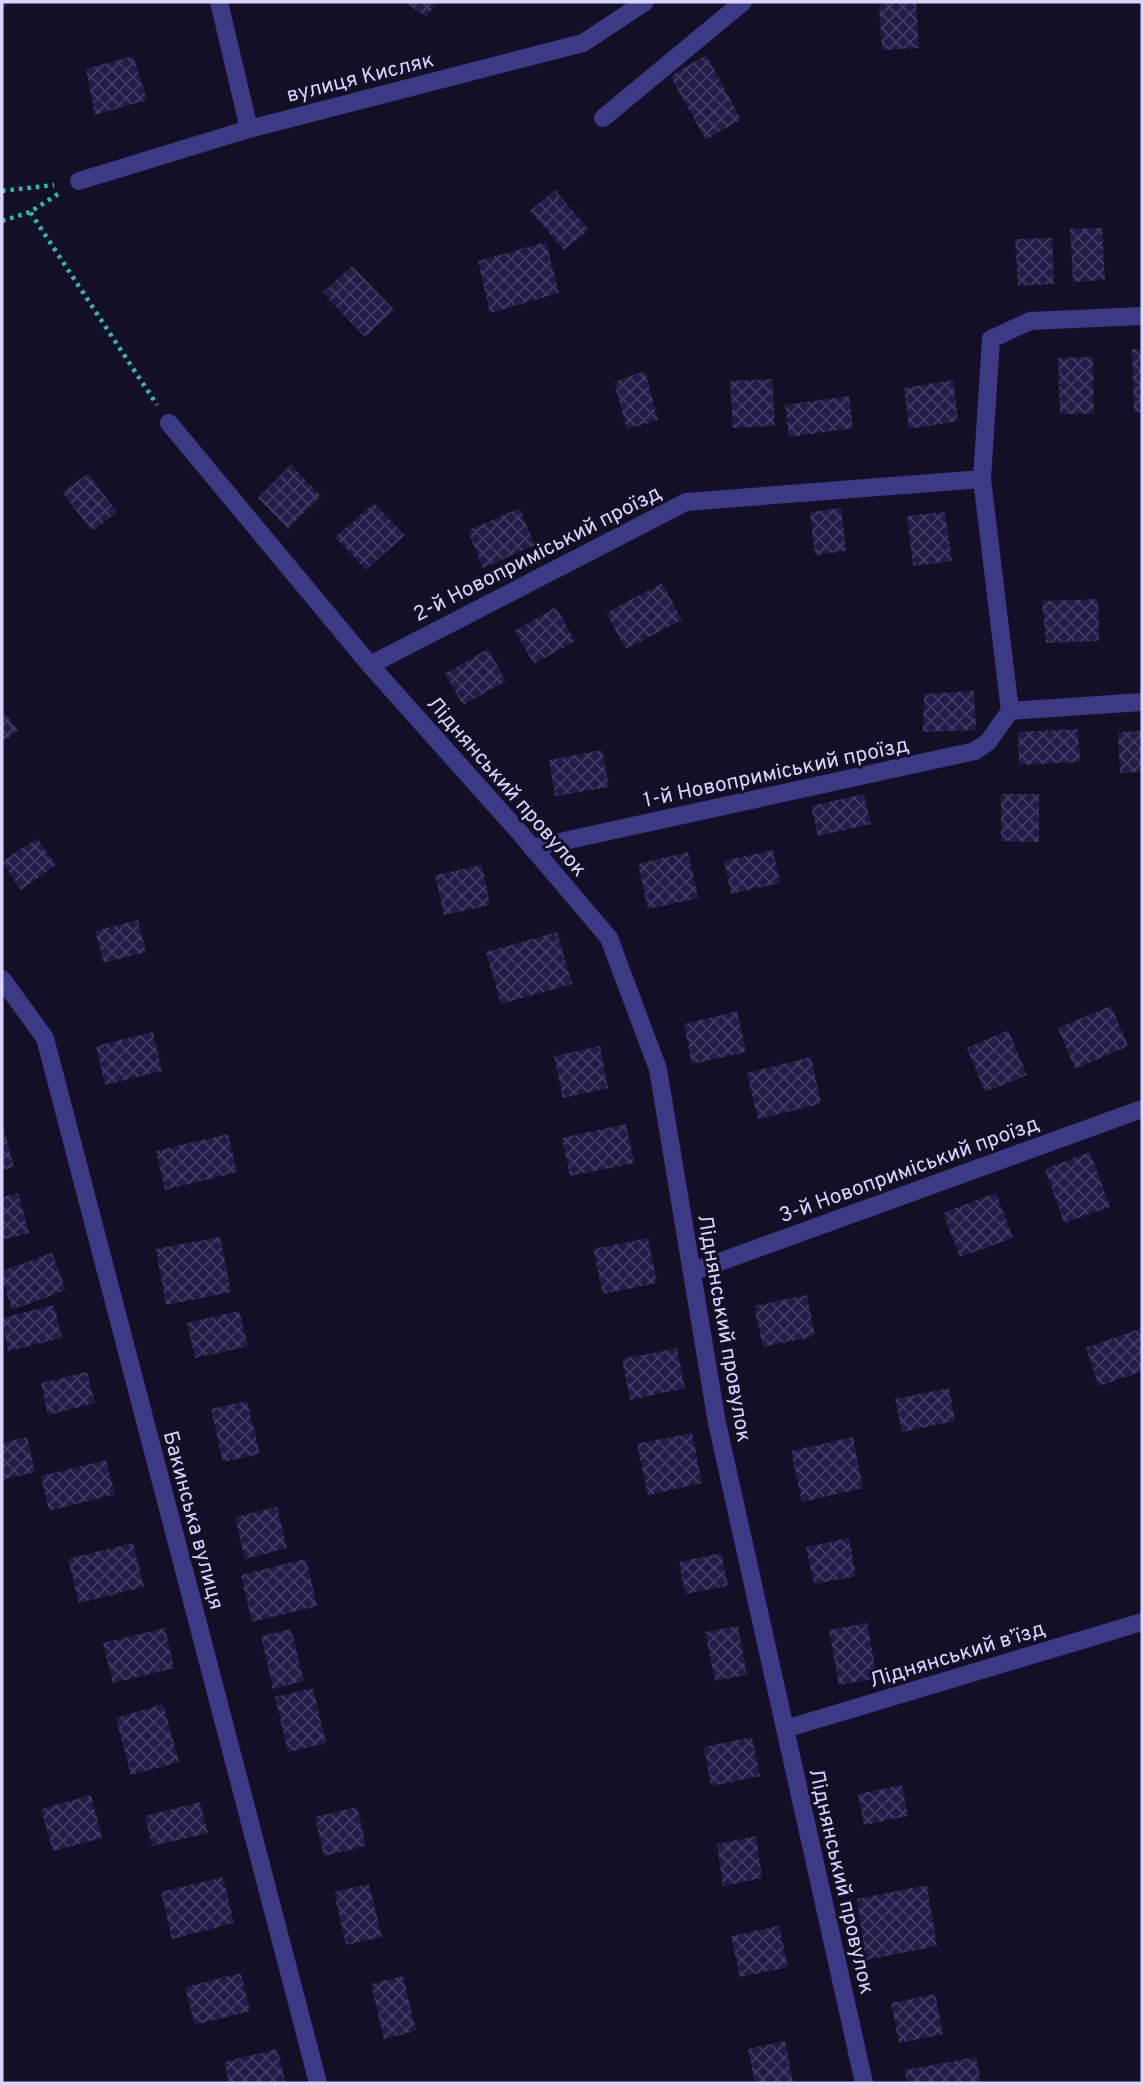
<svg xmlns="http://www.w3.org/2000/svg" width="1144" height="2085" viewBox="0 0 1144 2085" font-family="Overpass,sans-serif">
<style>
.lines{fill:none;stroke-linecap:round;stroke-linejoin:round}
.stream{stroke:#0c2248;stroke-width:10}
.building{fill:url(#building-cross-hatch)}
.path{stroke:#2fb8b0;stroke-width:4.5;stroke-dasharray:3.5 5;stroke-linecap:butt}
.street{stroke:#3d3a85;stroke-width:18}
.labels{text-anchor:middle;stroke-width:6;stroke-linejoin:round;paint-order:stroke}
.street-label{font-size:21px;fill:#d9d4ff;stroke:#130f26}
</style>
<defs>
<pattern id="building-cross-hatch" width="8" height="8" patternUnits="userSpaceOnUse" patternTransform="scale(1.75)"><rect width="8" height="8" fill="#241b47"/><path d="M0 0l8 8M0 8l8-8" fill="none" stroke="#433b63"/></pattern>
</defs>
<rect width="100%" height="100%" fill="#130f26"/>
<g class="lines">
<path class="stream" d="M2,3L4,2"/>
</g>
<path class="building" d="M405,2H438L426,17Z
M916,2L919,48L882,50L879,4Z
M706,55L741,119L706,140L670,76Z
M133,56L147,100L95,115L86,69Z
M555,190L589,230L564,250L530,211Z
M1102,228L1105,280L1073,282L1070,229Z
M1052,238L1054,284L1018,286L1015,239Z
M546,242L559,293L490,313L478,261Z
M352,266L394,310L365,337L323,293Z
M1132,349H1142V412L1134,413Z
M1093,357L1094,414H1060L1058,358Z
M645,371L658,420L627,429L614,382Z
M772,379L775,426L733,428L730,381Z
M953,380L958,421L909,429L904,388Z
M849,396L853,428L789,437L785,405Z
M291,465L321,496L288,529L258,498Z
M88,474L117,512L92,531L62,492Z
M374,503L405,535L366,570L335,537Z
M519,508L535,545L483,568L468,531Z
M841,508L846,551L815,555L810,512Z
M945,512L952,561L913,566L907,516Z
M662,583L682,620L626,649L606,613Z
M1098,599L1099,641L1046,643L1042,601Z
M556,607L575,641L534,664L515,631Z
M488,649L506,681L463,705L445,674Z
M974,691L976,730L923,732L924,694Z
M2,709L18,731L2,742Z
M1078,729L1080,762L1019,765L1018,732Z
M1142,731V772L1120,773L1118,732Z
M602,750L609,787L555,796L549,760Z
M864,794L871,824L818,836L811,806Z
M1001,794H1039V842L1001,841Z
M37,838L56,865L21,890L2,862Z
M773,850L780,883L731,894L724,861Z
M688,852L698,898L648,909L638,864Z
M482,865L490,905L444,915L435,875Z
M138,920L146,952L104,963L95,931Z
M557,932L572,984L501,1004L486,952Z
M1111,1006L1128,1046L1075,1069L1058,1028Z
M737,1011L746,1052L692,1064L684,1024Z
M1008,1030L1027,1075L985,1092L967,1048Z
M153,1032L162,1071L105,1085L96,1046Z
M600,1046L608,1088L563,1098L554,1056Z
M811,1057L821,1104L758,1119L747,1073Z
M2,1122L14,1167L2,1170Z
M626,1124L634,1163L570,1176L562,1138Z
M228,1134L237,1172L165,1190L156,1151Z
M1090,1152L1110,1207L1064,1223L1045,1169Z
M18,1193L29,1233L2,1240V1197Z
M996,1193L1013,1238L960,1257L943,1213Z
M220,1237L231,1292L166,1305L156,1249Z
M648,1238L657,1283L603,1294L593,1249Z
M52,1253L66,1290L12,1310L2,1279V1271Z
M807,1295L815,1336L763,1347L754,1306Z
M54,1305L62,1338L8,1351L2,1318Z
M239,1311L248,1346L195,1358L187,1323Z
M1142,1328V1371L1099,1386L1086,1348Z
M677,1348L685,1388L630,1400L622,1359Z
M87,1372L95,1403L48,1415L41,1383Z
M949,1388L955,1421L902,1432L895,1399Z
M247,1401L260,1454L223,1462L211,1409Z
M692,1433L702,1483L648,1495L637,1444Z
M27,1437L35,1472L2,1480V1443Z
M853,1437L863,1488L802,1502L791,1451Z
M106,1460L115,1494L49,1511L41,1476Z
M277,1507L287,1548L245,1559L235,1517Z
M849,1538L856,1576L814,1584L806,1547Z
M133,1543L144,1587L79,1603L68,1559Z
M721,1553L728,1586L685,1594L679,1562Z
M306,1559L317,1606L252,1622L241,1575Z
M867,1623L877,1678L839,1685L829,1630Z
M738,1626L747,1675L715,1681L705,1632Z
M165,1628L174,1668L113,1683L103,1643Z
M291,1629L304,1681L273,1689L261,1636Z
M313,1688L326,1743L288,1752L275,1697Z
M163,1704L179,1762L131,1775L116,1718Z
M752,1737L760,1776L711,1786L704,1747Z
M902,1785L908,1816L864,1825L858,1794Z
M91,1795L102,1838L53,1851L41,1809Z
M200,1802L208,1833L152,1846L145,1816Z
M357,1807L366,1846L324,1856L315,1817Z
M756,1836L762,1878L723,1886L717,1844Z
M223,1877L234,1923L172,1939L161,1892Z
M369,1884L382,1937L346,1945L334,1892Z
M927,1885L937,1946L866,1960L857,1899Z
M779,1926L788,1967L740,1977L731,1936Z
M241,1973L250,2011L195,2025L185,1987Z
M403,1976L416,2031L384,2039L371,1984Z
M935,1994L943,2034L899,2043L891,2003Z
M785,2041L793,2083H755L748,2049Z
M277,2049L286,2083H229L224,2062Z
M976,2057L981,2083H907L905,2070Z"/>
<g class="lines">
<path class="path" d="M2,191L54,185
M58,194L30,212L157,405
M2,221L30,212"/>
<path class="street" d="M219,2L249,129
M603,118L743,2
M79,181L249,129L583,43L645,2
M1142,316L1030,321L991,339L982,479L1010,711L1142,702
M169,423L370,665L520,833L609,938L658,1069L717,1423L864,2083
M370,665L686,502L982,479
M532,848L975,751L988,742L1010,711
M2,979L45,1038L318,2083
M692,1272L1142,1109
M785,1729L1142,1622"/>
</g>
<g class="labels">
<g class="street-label">
<text transform="translate(360 77) rotate(-14)" y="7">вулиця Кисляк</text>
<text transform="translate(537 553) rotate(-27)" y="7">2-й Новоприміський проїзд</text>
<text transform="translate(776 772) rotate(-12)" y="7">1-й Новоприміський проїзд</text>
<text transform="translate(507 786) rotate(49)" y="7">Ліднянський провулок</text>
<text transform="translate(909 1169) rotate(-20)" y="7">3-й Новоприміський проїзд</text>
<text transform="translate(725 1328) rotate(80)" y="7">Ліднянський провулок</text>
<text transform="translate(194 1520) rotate(75)" y="7">Бакинська вулиця</text>
<text transform="translate(957 1654) rotate(-17)" y="7">Ліднянський в’їзд</text>
<text transform="translate(842 1881) rotate(77)" y="7">Ліднянський провулок</text>
</g>
</g>
<rect width="1144" height="2085" fill="none" stroke="#d9d4ff" stroke-width="7"/>
</svg>
